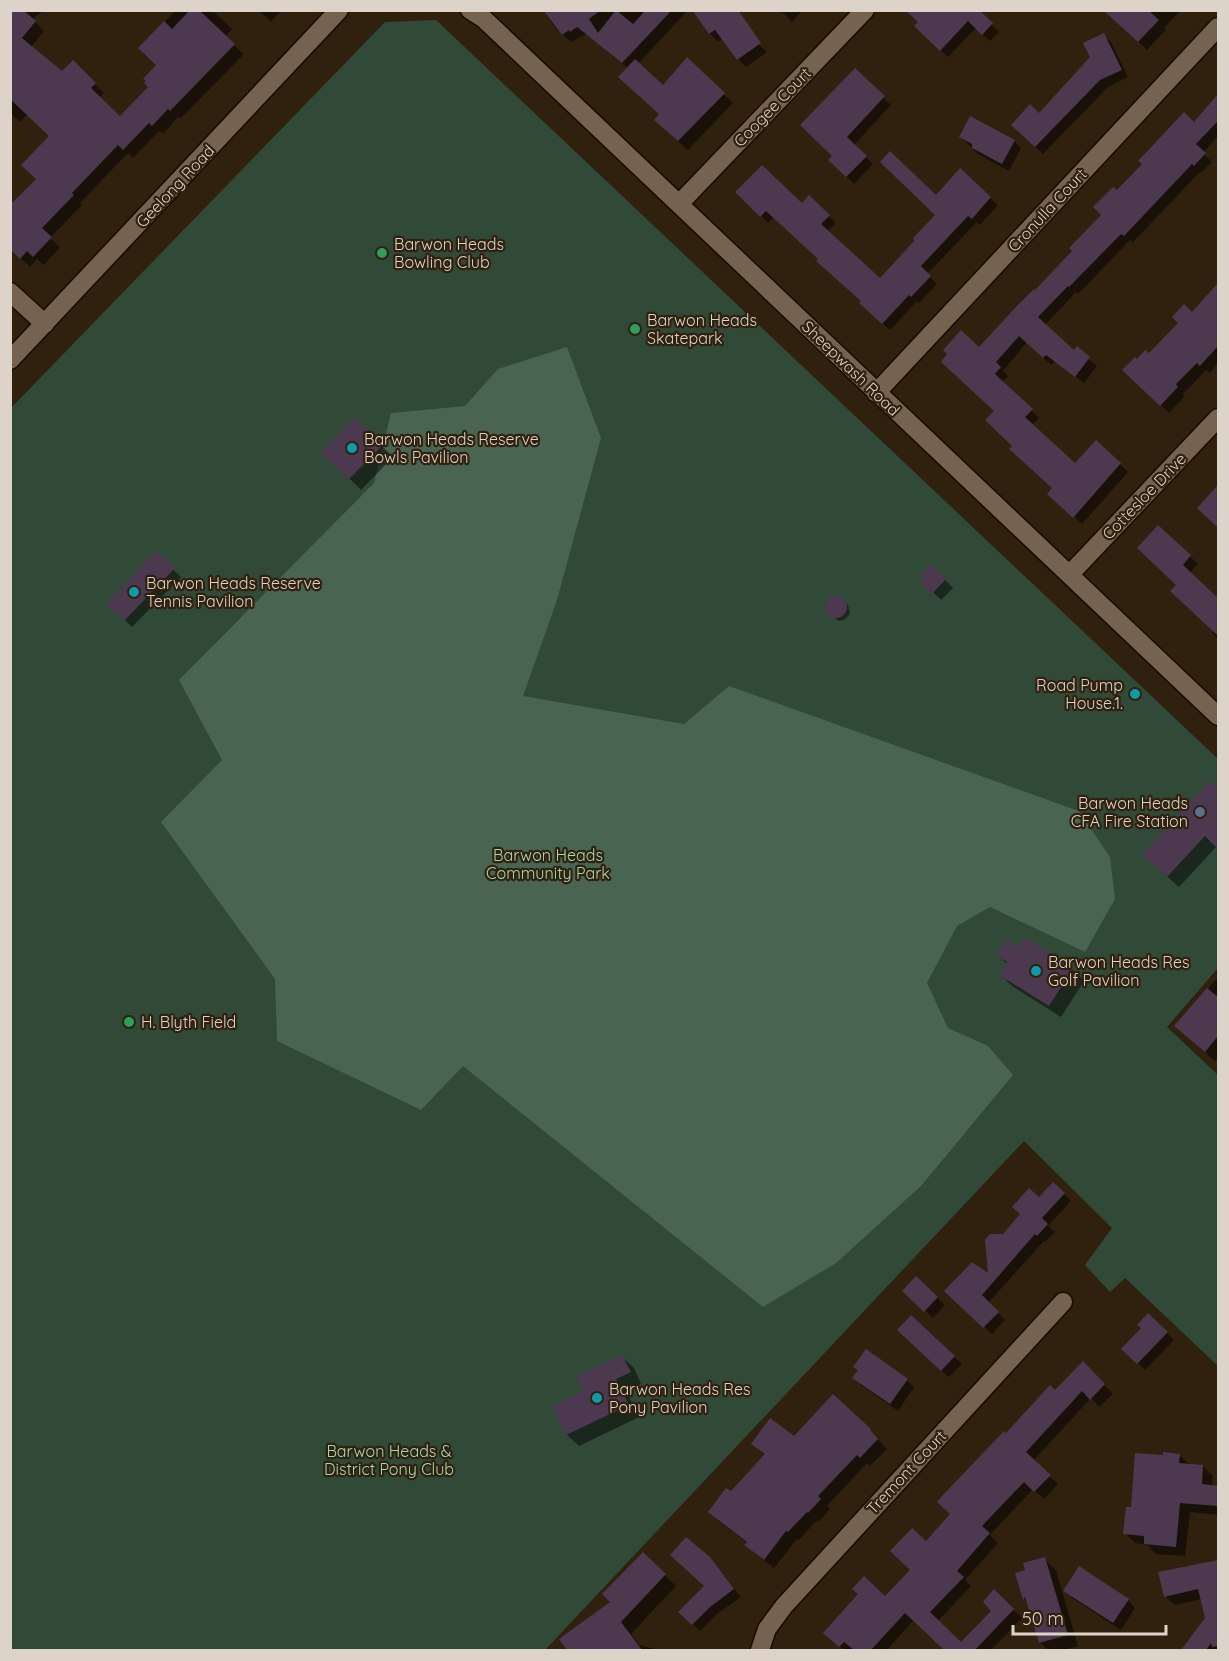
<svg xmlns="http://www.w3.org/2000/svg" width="1229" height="1661" viewBox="0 0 1229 1661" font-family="Quicksand,sans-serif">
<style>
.green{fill:#314937}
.forest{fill:#496450}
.shadow{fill:#0007}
.building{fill:#4c384f}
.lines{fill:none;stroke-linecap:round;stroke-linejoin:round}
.minor-casing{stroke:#170a00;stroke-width:21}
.minor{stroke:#756350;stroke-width:18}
.leisure-dot{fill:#2e9e5b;stroke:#30210f;stroke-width:2}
.culture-dot{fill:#0f9aa8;stroke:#30210f;stroke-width:2}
.service-dot{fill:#5c6f8a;stroke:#30210f;stroke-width:2}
.labels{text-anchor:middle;stroke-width:4.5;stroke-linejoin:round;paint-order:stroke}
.street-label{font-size:16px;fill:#ddd3c8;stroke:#30210f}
.poi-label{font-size:16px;fill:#ddd3c8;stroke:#30210f;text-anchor:start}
.park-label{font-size:16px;fill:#a5d9b3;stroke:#30210f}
</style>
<rect width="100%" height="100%" fill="#30210f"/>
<path class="green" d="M436,20L1218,759V968L1167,1027L1218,1075V1366L1125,1278L1110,1292L1085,1265L1112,1228L1024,1141L545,1650H11L10,409L385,22Z"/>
<path class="forest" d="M567,347L601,438L557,600L523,696L684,724L729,686L1079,811L1110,857L1115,899L1085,952L990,907L957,926L927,983L948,1028L988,1046L1013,1075L921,1186L836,1263L763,1307L463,1066L421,1110L277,1041L275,979L161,822L222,760L179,680L374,483L391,413L465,406L498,369Z"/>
<path class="shadow" d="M10,10H45L32,19L44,31L31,47L62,73L73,63L104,93L99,98L120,119L150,87L158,65L140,48L176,10H212L232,29L225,37L244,54L180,119L178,117L163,134L159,131L133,158L128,153L80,203L82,205L50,238L60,247L44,265L37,259L30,267L10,248V200L14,204L37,179L51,136L28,114L20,122L10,113Z
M258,10H282L271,22Z
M543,10H641L644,15L648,10H688L638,64L663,87L687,59L733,103L688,150L665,129L661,115L628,68L586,34L571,42L555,28Z
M694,10H721L767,52L746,67L738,59L723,38L718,42L710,34Z
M776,10H803L792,22L783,13Z
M977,10L999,32L990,41L976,28L948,57L916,26L920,23Z
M1117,10H1181L1164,28L1166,30L1147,50L1120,25Z
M1103,35L1111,42L1128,77L1108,87L1043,154L1013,125L1040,115L1092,58Z
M855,70L891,105L854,145L873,164L854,184L830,160L834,156Z
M1218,97V136L1203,153L1212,162L1202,172L1201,171L1132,243L1130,240L1078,294L1076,292L1045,325L1074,352L1077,349L1097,366L1084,383L1055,361L1051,365L1027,342L1003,371L1008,376L1002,382L1039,418L1032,425L1075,465L1120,464L1128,472L1082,524L1057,501L1053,488L1014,446L996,411L979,350L1074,251L1103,215L1117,192L1194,124Z
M961,137L1014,141L1021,148L1009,171L978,154Z
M960,171L998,205L980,225L977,222L927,274L937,284L919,303L917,301L890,330L861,303L863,301L820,259L774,217L768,223L737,192L802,206L829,216L836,223L827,232L880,280L937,215L936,197Z
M1211,293L1218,299V363L1210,373L1206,370L1183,394L1185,396L1169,413L1124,370L1137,361L1149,356L1192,314Z
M355,419L393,457L361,490L323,452Z
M1218,489V526L1199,508Z
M1158,527L1198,564L1178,585Z
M156,553L181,577L132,627L108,604Z
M931,566L953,588L941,600L923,582Z
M837,598L848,605L850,613L846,619L839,621L829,613L827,606L830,600Z
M1218,621V639L1212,632L1214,630L1211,627Z
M1210,783L1218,790V847L1217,846L1179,887L1155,866Z
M1024,939L1072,969L1084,981L1061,1017L1012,986L1001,975L1007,964L998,955L1018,949Z
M1218,977V1057L1215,1061L1176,1026Z
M1053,1184L1071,1201L1048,1226L1055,1232L1045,1242L1044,1241L988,1303L1005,1320L992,1334L954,1299L990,1276L1004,1235L1022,1215Z
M916,1278L945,1305L933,1318L904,1291Z
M1149,1315L1174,1340L1145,1370L1123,1349L1143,1329Z
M911,1317L962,1364L949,1377L906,1338Z
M622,1357L634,1368L641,1384L626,1391L639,1417L579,1446L567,1435L554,1407L585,1392Z
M1083,1363L1113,1394L1099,1407L1091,1398L1033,1461L1058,1484L1044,1499L1033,1489L990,1535L998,1543L965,1580L971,1586L938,1621L961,1644L993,1611L994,1591L1022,1618L991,1650H945L914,1620L887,1650H844L833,1641L885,1598L912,1570L926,1543L951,1514L1006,1435L1055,1392Z
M854,1378L907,1380L914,1387L898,1411L861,1385Z
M870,1431L887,1449L870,1466L867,1463L827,1506L830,1509L818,1522L817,1520L798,1541L797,1539L774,1568L755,1554L746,1545L747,1543L719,1521L710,1512L731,1493L766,1455L753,1444Z
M1179,1455L1190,1465L1203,1466L1213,1476L1212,1487H1218V1515L1190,1512L1185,1556L1156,1554L1147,1545L1135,1543L1125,1533L1132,1509L1164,1457Z
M643,1554L676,1586L631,1634L639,1645L659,1650H569L561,1640L612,1602Z
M709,1558L741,1597L717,1614L700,1631L681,1612L705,1587Z
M1044,1559L1056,1570L1078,1646L1064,1650H1048L1041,1643L1029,1605L1024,1599L1017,1574L1027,1571Z
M1216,1562L1218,1564V1650H1183L1207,1618L1202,1599L1175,1605L1165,1596Z
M1065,1590L1128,1600L1135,1608L1121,1630L1072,1598Z"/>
<path class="building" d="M10,10H23L36,21L22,38L62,71L73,60L96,83L91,88L120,116L148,87L144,83L146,81L143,79L156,65L138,48L164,21L172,29L190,10H199L235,44L170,111L168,109L152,126L149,123L123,150L118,145L72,193L74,195L42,228L52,237L33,257L27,251L20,259L10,249V205L36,179L21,165L49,136L10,99Z
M543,10H601L589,19L598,33L616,10L633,24L646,10H672L622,63L577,27L570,32L569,30L562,35Z
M692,10H738L761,43L737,60L715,30L709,34Z
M905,10H979L993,23L982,35L968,21L940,51L914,26L918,22Z
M1103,10H1148L1159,20L1138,42Z
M1104,33L1122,70L1100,80L1035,147L1011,125L1030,104L1039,113L1090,57L1083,43Z
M687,57L725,93L678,141L654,120L659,114L618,77L635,59L663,85Z
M855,68L885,96L847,137L867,156L846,177L828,160L832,156L800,125Z
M1218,94V121L1196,144L1206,153L1194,166L1192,164L1124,236L1121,234L1069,287L1068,286L1038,317L1074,350L1077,346L1090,357L1075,377L1046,355L1043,358L1019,336L996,362L1001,367L995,374L1033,409L1025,417L1075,463L1096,440L1121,463L1073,518L1047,494L1052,488L1009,449L1012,446L985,420L994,411L941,362L947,354L943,350L961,330L979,347L1015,308L1034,289L1035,290L1072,251L1069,248L1101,215L1093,207L1113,187L1117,190L1142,164L1138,161L1184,112L1194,122Z
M970,116L1015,140L1002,164L972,148V144L959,137Z
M890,151L936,195L960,168L991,197L972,219L968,216L921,266L931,276L911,297L909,295L882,324L859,303L861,301L816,261L818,259L766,211L760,217L735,192L762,165L802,203L809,195L830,215L821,224L880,278L915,240L913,238L935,215L880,162Z
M1218,283V346L1200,366L1197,363L1176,384L1178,387L1160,406L1122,370L1135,357L1137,359L1145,350L1149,353L1178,323L1172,317L1184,304L1192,312Z
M355,417L383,445L348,480L321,452Z
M1218,485V528L1197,508Z
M1158,525L1191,555L1183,565L1218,598V636L1170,591L1176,585L1137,548Z
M156,551L175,568L124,621L106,604Z
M931,564L946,579L932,594L920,582L924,579L920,575Z
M825 607a11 11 0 1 1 22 0a11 11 0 1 1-22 0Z
M1210,781L1218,788V849L1205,836L1167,877L1142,855Z
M1024,937L1073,968L1049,1006L999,975L1007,962L996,955L1006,940L1018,947Z
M1207,988L1218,997V1036L1205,1052L1174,1026Z
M1053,1182L1065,1193L1042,1218L1048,1224L1037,1236L1035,1234L982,1295L999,1312L983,1328L944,1291L972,1262L988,1273L985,1240L990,1234H1003L1020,1214L1012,1207L1029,1188L1039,1197Z
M916,1276L938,1297L924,1312L902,1291Z
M1148,1313L1168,1332L1137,1364L1121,1349L1141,1328L1137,1325Z
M911,1315L955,1356L941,1371L897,1330Z
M866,1349L908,1379L890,1404L852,1378L858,1370L853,1367Z
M622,1355L631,1372L616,1379L629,1405L566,1435L552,1406L583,1391L576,1377Z
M1083,1361L1105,1384L1090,1400L1082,1391L1026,1452L1051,1475L1034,1492L1024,1482L982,1526L990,1533L957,1571L964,1577L930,1612L961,1642L991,1611L983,1602L994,1589L1014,1609L975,1650H944L905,1613L871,1650H854L844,1642L839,1647L823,1633L858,1594L852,1589L864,1576L885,1596L910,1570L890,1551L912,1528L926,1541L950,1514L937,1502L943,1495L1004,1431L1006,1433L1050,1385L1055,1390Z
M833,1394L871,1429L870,1430L878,1439L860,1458L857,1455L818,1496L821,1499L808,1513L807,1512L788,1532L786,1531L764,1560L744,1545L747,1542L708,1512L726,1488L731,1491L765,1454L751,1444L770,1418L794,1436Z
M1163,1452L1180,1454L1179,1463L1203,1465L1202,1484L1218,1486V1506L1180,1503L1176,1547L1144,1544V1536L1123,1534L1126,1507H1131L1135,1453L1163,1455Z
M686,1537L710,1557L734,1589L710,1607L692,1625L678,1612L704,1586L670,1555Z
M643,1552L666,1574L621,1622L642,1650H567L559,1639L610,1602L602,1594Z
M1045,1557L1068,1635L1039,1643L1025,1597L1023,1600L1015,1573L1025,1570L1023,1563Z
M1218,1560V1646L1212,1647L1211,1643L1206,1650H1181L1205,1618L1198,1589L1164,1597L1158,1572Z
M1079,1566L1129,1599L1113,1623L1063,1591Z"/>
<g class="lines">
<g class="minor-casing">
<path id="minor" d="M470,10L484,19L1218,716
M679,204L865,10
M10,292L45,324
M10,360L339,10
M876,393L1218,27
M1070,574L1218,418
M760,1650L767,1629L784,1606L1063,1302"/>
</g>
<use href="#minor" class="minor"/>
</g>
<g class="leisure-dot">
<circle cx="382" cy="253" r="6"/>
<circle cx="635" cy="329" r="6"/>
<circle cx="129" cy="1022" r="6"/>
</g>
<g class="culture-dot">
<circle cx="352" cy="448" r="6"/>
<circle cx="134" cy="592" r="6"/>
<circle cx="1135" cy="694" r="6"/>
<circle cx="1036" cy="971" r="6"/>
<circle cx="597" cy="1398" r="6"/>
</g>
<circle class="service-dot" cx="1200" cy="812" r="6"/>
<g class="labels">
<g class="street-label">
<text transform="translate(772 107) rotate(-46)" y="6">Coogee Court</text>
<text transform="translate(175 186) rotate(-47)" y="6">Geelong Road</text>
<text transform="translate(1047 210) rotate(-47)" y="6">Cronulla Court</text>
<text transform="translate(851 368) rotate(44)" y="6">Sheepwash Road</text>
<text transform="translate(1144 496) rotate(-46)" y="6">Cottesloe Drive</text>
<text transform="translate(906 1472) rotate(-47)" y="6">Tremont Court</text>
</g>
<g class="poi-label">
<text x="394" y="250">Barwon Heads<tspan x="394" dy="18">Bowling Club</tspan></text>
<text x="647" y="326">Barwon Heads<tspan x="647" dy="18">Skatepark</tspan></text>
<text x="364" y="445">Barwon Heads Reserve<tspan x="364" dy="18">Bowls Pavilion</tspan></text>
<text x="146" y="589">Barwon Heads Reserve<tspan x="146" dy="18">Tennis Pavilion</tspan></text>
<text x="1123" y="691" text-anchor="end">Road Pump<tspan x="1123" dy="18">House.1.</tspan></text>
<text x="1188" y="809" text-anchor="end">Barwon Heads<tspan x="1188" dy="18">CFA Fire Station</tspan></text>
<text x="1048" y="968">Barwon Heads Res<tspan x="1048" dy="18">Golf Pavilion</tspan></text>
<text x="141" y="1028">H. Blyth Field</text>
<text x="609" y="1395">Barwon Heads Res<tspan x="609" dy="18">Pony Pavilion</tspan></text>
</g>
<g class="park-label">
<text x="548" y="861">Barwon Heads<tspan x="548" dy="18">Community Park</tspan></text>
<text x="389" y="1457">Barwon Heads &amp;<tspan x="389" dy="18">District Pony Club</tspan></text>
</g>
</g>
<rect width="1229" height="1661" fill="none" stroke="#ddd3c8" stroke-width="24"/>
<path d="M1013 1625v9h153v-9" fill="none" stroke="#ddd3c8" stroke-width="3"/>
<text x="1022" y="1625" font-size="18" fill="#ddd3c8" stroke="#30210f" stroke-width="4.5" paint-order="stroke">50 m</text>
</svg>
